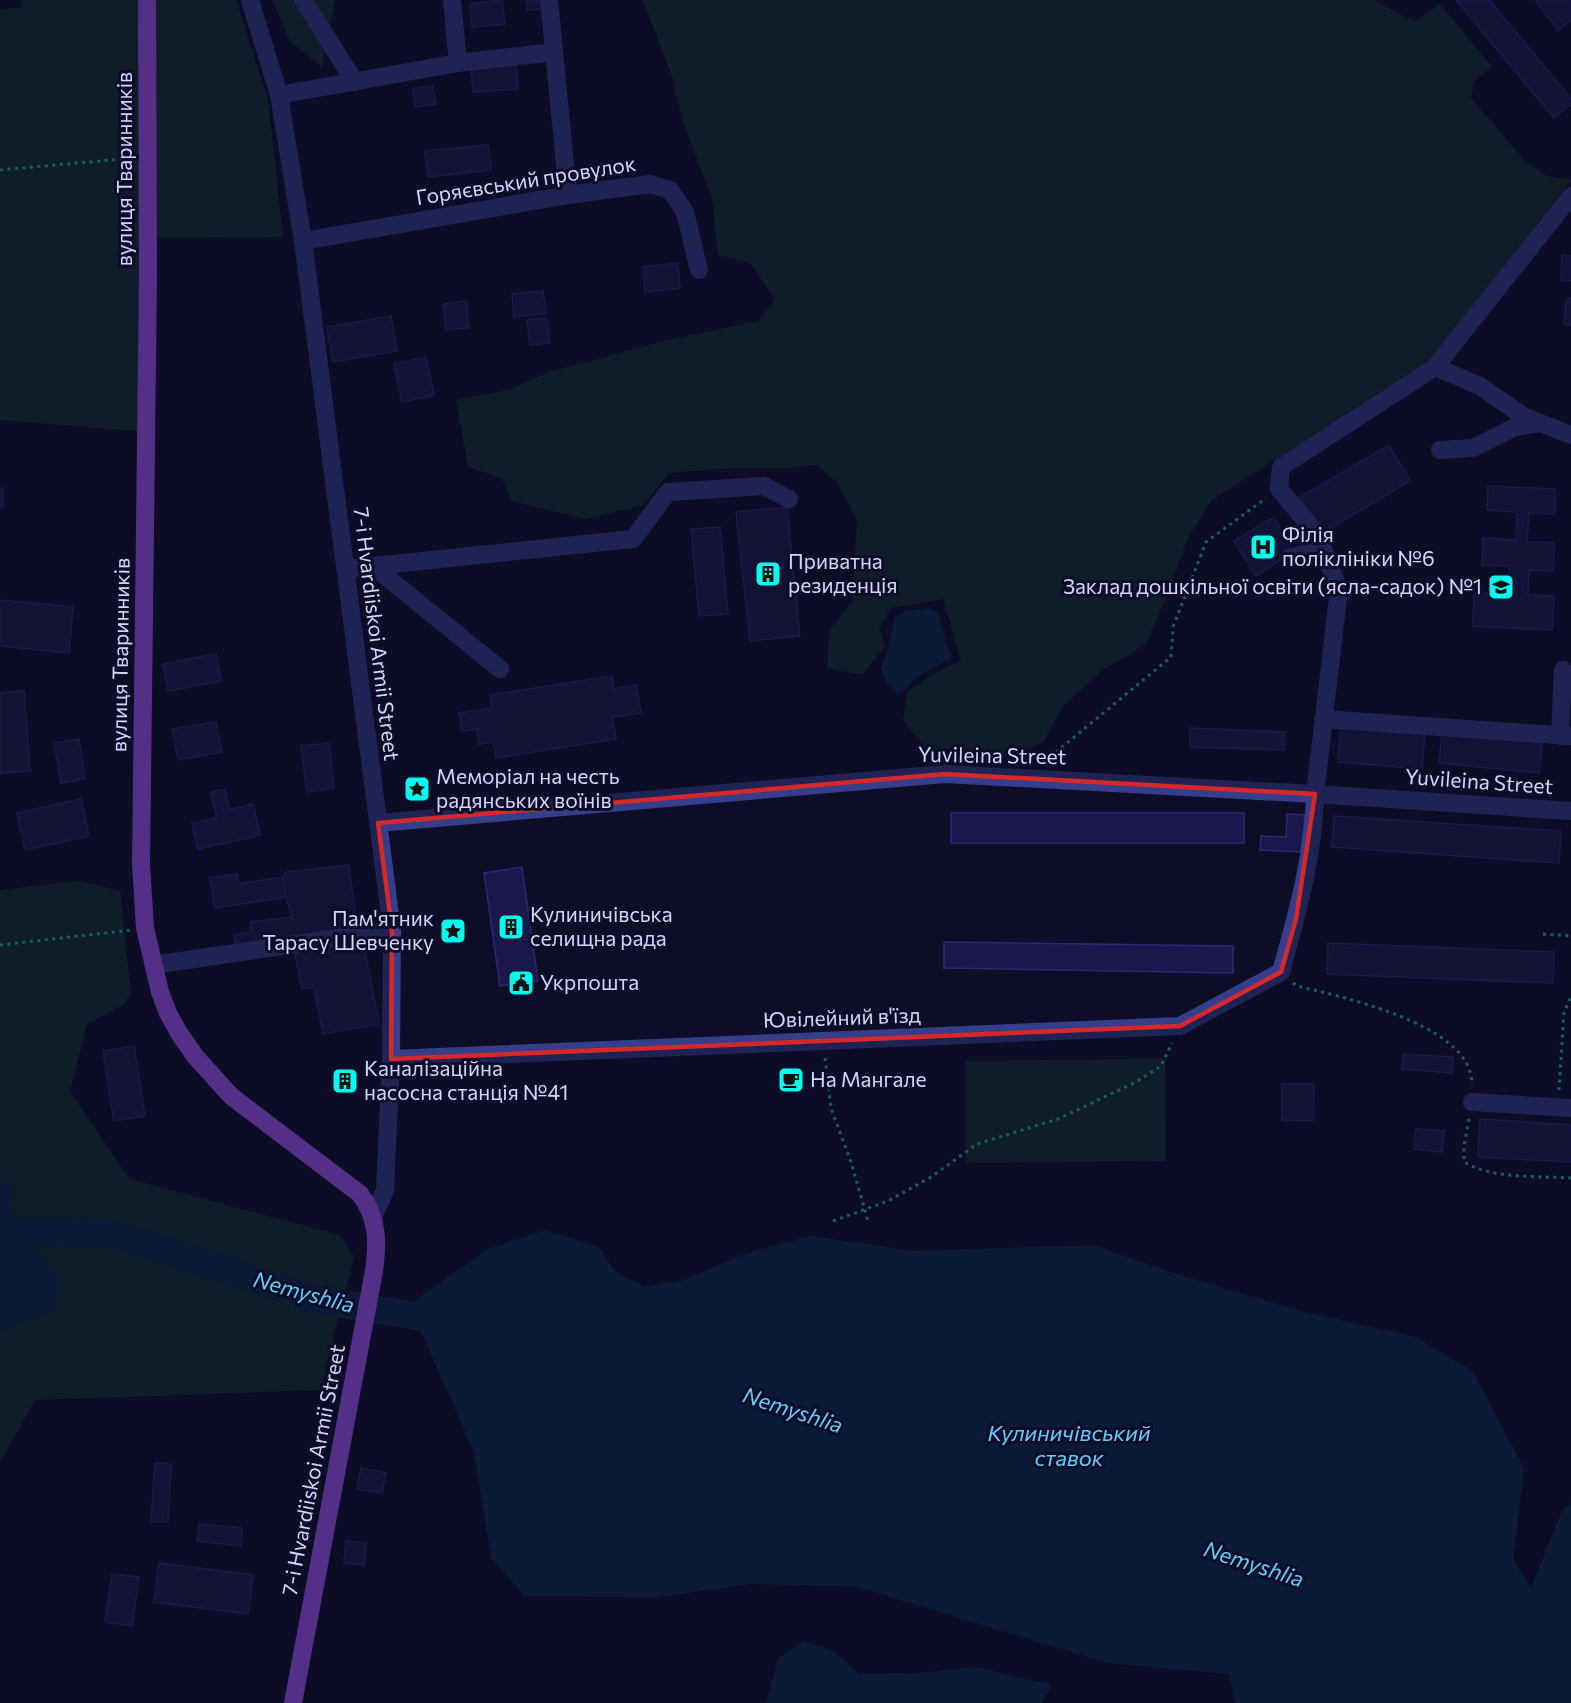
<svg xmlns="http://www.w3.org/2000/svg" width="1571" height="1703" viewBox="0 0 1571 1703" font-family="Commissioner,sans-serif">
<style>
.green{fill:#10322b}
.water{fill:#082b4c}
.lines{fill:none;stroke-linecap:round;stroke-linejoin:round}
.river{stroke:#082b4c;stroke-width:28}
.building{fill:#1a174a;stroke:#2b2778;stroke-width:1.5}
.path{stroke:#24c2a0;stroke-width:3;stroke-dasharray:3 4.5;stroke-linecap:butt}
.minor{stroke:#343e8a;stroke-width:18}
.major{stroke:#a85aff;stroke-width:18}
.marked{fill:none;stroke:#d62828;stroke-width:4.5;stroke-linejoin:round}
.labels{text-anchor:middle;stroke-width:6;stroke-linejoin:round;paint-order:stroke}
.street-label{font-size:21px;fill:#d3d5ff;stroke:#0d0d27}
.poi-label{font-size:21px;fill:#d3d5ff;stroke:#0d0d27;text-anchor:start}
.water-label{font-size:22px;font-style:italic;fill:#61ceff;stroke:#0d0d27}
</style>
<rect width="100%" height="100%" fill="#0d0d27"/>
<path class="green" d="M21,0H236L268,99L283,237L148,238L146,432L0,420V9L23,7Z
M272,0H335L322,67L290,41Z
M643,0H1375L1403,16L1415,21L1440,4L1492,67L1474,81L1471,98L1524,160L1546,176L1571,180L1433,357L1211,501L1187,540L1166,599L1145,645L1104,669L1063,706L1043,742L1010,756H932L903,720L907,692L937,672L961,661L943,599L891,608L879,628L885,646L862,675L827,668L830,629L852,602L857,520L838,484L818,465L785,468H730L669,473L644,505L586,519L512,501L502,479L468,466L456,400L509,390L549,372L668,340L758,321L775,299L750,263L718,255L712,198L683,122L672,77Z
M79,881L120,891L131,994L123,1005L87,1024L70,1091L129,1179L340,1235L354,1257L320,1390L35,1400L2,1459H0V1331L53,1309L34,1245L13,1230L11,1175L0,1185V890Z
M1165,1059L1166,1161L966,1163L965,1061Z"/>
<path class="water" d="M930,608L938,613L951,658L917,677L903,691L896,692L886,683L881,669L889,645L895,617L906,611Z
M11,1175L13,1230C39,1248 50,1260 63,1289L53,1309L0,1331V1185Z
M545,1230L599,1247L616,1273L645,1287L681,1281L744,1254L810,1236L914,1251L1094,1245L1170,1272L1300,1311L1416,1337L1473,1372L1524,1468L1513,1559L1531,1588L1561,1513L1571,1503V1703H1235L1229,1674L1108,1663L857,1587L751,1584L658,1597L525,1596L491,1558L474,1452L420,1329L415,1300L490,1248Z
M803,1641L832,1650L859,1674L920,1673L976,1667L1052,1685L1041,1703H766L778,1659Z"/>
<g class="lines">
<path class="river" d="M0,1231L111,1233L323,1301L455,1322"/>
</g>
<path class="building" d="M502,0L505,24L472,27L470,4Z
M526,0H540L541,9L527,10Z
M1456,0H1489L1571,99V104L1554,118Z
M1535,0H1571V20L1558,30Z
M516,65L518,89L473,92L471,69Z
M433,86L436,104L415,107L413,89Z
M488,145L491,170L428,177L425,151Z
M1562,255L1571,256V281L1561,280Z
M678,263L680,288L645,292L643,267Z
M543,291L546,313L514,317L512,294Z
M1566,298H1571V325L1564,324Z
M466,301L469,328L446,330L443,304Z
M391,316L397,351L333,362L327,327Z
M547,318L550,343L530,345L527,320Z
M426,357L434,395L402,402L394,364Z
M1389,445L1410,481L1322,533L1300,497Z
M1488,486L1555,489V514L1529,513L1527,542L1554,543L1553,571L1529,570L1528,595L1554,596L1552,630L1473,626L1474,593L1508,594L1509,566L1482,565L1483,538L1516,540L1517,512L1487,510Z
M0,488H3V508L0,507Z
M787,507L800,636L750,641L736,512Z
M1274,517L1292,552L1256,576L1234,541Z
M720,527L728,614L699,616L691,529Z
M0,600L73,607L69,653L0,646Z
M216,654L221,681L168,691L163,664Z
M612,676L614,689L636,685L641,713L612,717L616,739L496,758L493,742L479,744L477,729L462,731L459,713L492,708L490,695Z
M24,691L30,771L0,773V693Z
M216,722L222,752L178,760L172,729Z
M1341,725L1425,732L1422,769L1338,762Z
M1190,728L1285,732L1284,750L1190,747Z
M1442,733L1542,743L1539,773L1439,763Z
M79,739L85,779L61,783L54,743Z
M329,743L334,788L307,792L301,746Z
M225,789L229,810L253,804L260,835L198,849L192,823L217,818L211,792Z
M81,799L89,836L25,850L17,813Z
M951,813H1244V843H951Z
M1287,814L1305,815L1301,852L1260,850L1261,836L1286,837Z
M1334,816L1561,831L1559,863L1332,847Z
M349,865L357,931L236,946L234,935L251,932L250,922L292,917L286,897L283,877L287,872Z
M522,867L538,981L500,986L484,873Z
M237,874L238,884L283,877L286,897L215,908L210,878Z
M363,941L379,1024L323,1034L314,987L302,989L295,954Z
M944,942L1233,946V973L944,968Z
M1328,943L1554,952L1553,983L1327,974Z
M134,1046L145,1116L114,1121L103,1051Z
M1403,1054L1453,1057L1452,1073L1402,1069Z
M783,1070H796L797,1088L784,1089Z
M353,1071L358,1084L338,1090L332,1077Z
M1282,1084H1314L1313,1121L1282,1120Z
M1480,1119L1571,1125V1162L1478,1157Z
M1416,1129L1444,1131L1442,1152L1414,1149Z
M155,1463L171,1464L168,1522L151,1521Z
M361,1468L386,1473L382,1493L357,1489Z
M199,1524L242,1528L241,1546L197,1541Z
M346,1541L366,1543L364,1565L344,1563Z
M159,1563L253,1575L248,1614L154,1602Z
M112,1574L139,1577L132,1626L105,1622Z"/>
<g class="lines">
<path class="path" d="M0,170L133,158
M1044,762L1171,657L1173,627L1206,542L1266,498
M1543,934L1571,936
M0,945L131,930
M1293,983L1297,986C1344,997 1435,1018 1464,1059C1469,1066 1472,1077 1472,1085
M825,1058L831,1108L851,1162L868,1221
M1559,1090L1564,1013L1571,996
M1469,1119L1464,1146V1162C1491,1179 1538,1176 1571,1178
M833,1221L888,1201L931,1177L977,1144L1058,1119L1136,1082L1161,1066L1172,1043"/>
<path class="minor" d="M250,0L279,95L303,241L392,930L391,1059L385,1190L373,1217
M303,0L355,82
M452,0L458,63
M549,0L568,195
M279,95L458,63L554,52
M303,241L568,195L650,184L670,190L685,212L699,270
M1435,367L1480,386L1523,416L1571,435
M1440,450L1473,448L1515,427L1539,423
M1290,558L1322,549
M373,566L500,669
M345,569L633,539L668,492L764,486L789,499
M1323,719L1571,736
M1560,736L1563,670
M378,823L945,774L1315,794L1571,811
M153,965L392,930
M391,1059L1180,1026L1281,972C1297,914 1314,854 1315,794L1339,589L1317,534L1279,489L1281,467L1435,367L1571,196
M1472,1102L1571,1108"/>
<path class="major" d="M147,0L148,276L141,864L145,928L160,992L168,1013L179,1033L195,1056L231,1096L360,1194C378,1218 378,1242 374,1271L293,1703"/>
</g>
<path d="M0 0H1571V1703H0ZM945,774L1315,794L1296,919L1281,972L1180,1026L391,1059L392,930L378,823Z" fill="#0d0d27" fill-opacity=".55" fill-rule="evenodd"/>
<path class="marked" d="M945,774L1315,794L1296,919L1281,972L1180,1026L391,1059L392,930L378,823Z"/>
<defs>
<g id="hospital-square" transform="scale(1.35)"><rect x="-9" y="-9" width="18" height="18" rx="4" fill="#00fef0" stroke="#0d0d27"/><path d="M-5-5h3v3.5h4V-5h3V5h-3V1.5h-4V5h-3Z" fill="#111"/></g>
<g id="building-square" transform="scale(1.35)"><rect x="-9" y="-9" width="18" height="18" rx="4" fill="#00fef0" stroke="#0d0d27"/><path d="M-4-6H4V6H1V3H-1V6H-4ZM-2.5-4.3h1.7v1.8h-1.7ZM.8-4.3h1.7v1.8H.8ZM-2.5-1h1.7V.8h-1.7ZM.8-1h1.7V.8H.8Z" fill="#111"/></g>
<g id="school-square" transform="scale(1.35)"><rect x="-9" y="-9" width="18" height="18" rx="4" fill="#00fef0" stroke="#0d0d27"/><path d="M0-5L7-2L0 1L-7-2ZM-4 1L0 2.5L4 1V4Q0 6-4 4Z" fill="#111"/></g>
<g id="sight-square" transform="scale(1.35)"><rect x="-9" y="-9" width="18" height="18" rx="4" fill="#00fef0" stroke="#0d0d27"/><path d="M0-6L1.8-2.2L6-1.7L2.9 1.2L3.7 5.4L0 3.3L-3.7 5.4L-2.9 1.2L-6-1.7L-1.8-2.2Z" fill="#111"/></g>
<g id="civic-square" transform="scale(1.35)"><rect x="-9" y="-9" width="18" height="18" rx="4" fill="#00fef0" stroke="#0d0d27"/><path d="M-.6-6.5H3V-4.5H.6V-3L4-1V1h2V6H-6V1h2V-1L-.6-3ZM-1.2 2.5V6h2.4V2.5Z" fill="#111"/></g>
<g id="cafe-square" transform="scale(1.35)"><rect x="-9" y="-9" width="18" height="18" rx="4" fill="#00fef0" stroke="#0d0d27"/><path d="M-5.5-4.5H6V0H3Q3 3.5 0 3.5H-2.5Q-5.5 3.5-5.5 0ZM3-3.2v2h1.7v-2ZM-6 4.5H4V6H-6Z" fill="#111"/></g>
</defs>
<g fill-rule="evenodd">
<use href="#hospital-square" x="1263" y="547"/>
<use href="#building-square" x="768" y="574"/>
<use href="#school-square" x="1501" y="587"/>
<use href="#sight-square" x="417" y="789"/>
<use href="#building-square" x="511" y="927"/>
<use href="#sight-square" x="453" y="931"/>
<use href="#civic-square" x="521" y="983"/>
<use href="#cafe-square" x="791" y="1080"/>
<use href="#building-square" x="345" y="1081"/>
</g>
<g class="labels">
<g class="street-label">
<text transform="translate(125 169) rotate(-90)" y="7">вулиця Тваринників</text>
<text transform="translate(526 181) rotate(-9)" y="7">Горяєвський провулок</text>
<text transform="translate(376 634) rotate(83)" y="7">7-i Hvardiiskoi Armii Street</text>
<text transform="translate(121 655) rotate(-89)" y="7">вулиця Тваринників</text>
<text transform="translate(992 756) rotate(1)" y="7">Yuvileina Street</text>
<text transform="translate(1479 782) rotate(4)" y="7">Yuvileina Street</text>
<text transform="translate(842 1018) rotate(-2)" y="7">Ювілейний в'їзд</text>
<text transform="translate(314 1470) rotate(-79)" y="7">7-i Hvardiiskoi Armii Street</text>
</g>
<g class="poi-label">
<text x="1282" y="542">Філія<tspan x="1282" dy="24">поліклініки №6</tspan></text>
<text x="788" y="569">Приватна<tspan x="788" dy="24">резиденція</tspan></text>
<text x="1482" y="594" text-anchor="end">Заклад дошкільної освіти (ясла-садок) №1</text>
<text x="436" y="784">Меморіал на честь<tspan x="436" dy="24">радянських воїнів</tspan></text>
<text x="530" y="922">Кулиничівська<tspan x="530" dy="24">селищна рада</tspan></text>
<text x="434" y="926" text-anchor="end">Пам'ятник<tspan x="434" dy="24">Тарасу Шевченку</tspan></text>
<text x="540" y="990">Укрпошта</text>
<text x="364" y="1076">Каналізаційна<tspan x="364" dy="24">насосна станція №41</tspan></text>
<text x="810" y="1087">На Мангале</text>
</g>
<g class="water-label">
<text transform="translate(304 1292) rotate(15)" y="8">Nemyshlia</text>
<text transform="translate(793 1410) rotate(18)" y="8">Nemyshlia</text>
<text x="1069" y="1441">Кулиничівський<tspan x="1069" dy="25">ставок</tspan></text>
<text transform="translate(1254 1564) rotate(18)" y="8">Nemyshlia</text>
</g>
</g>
</svg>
